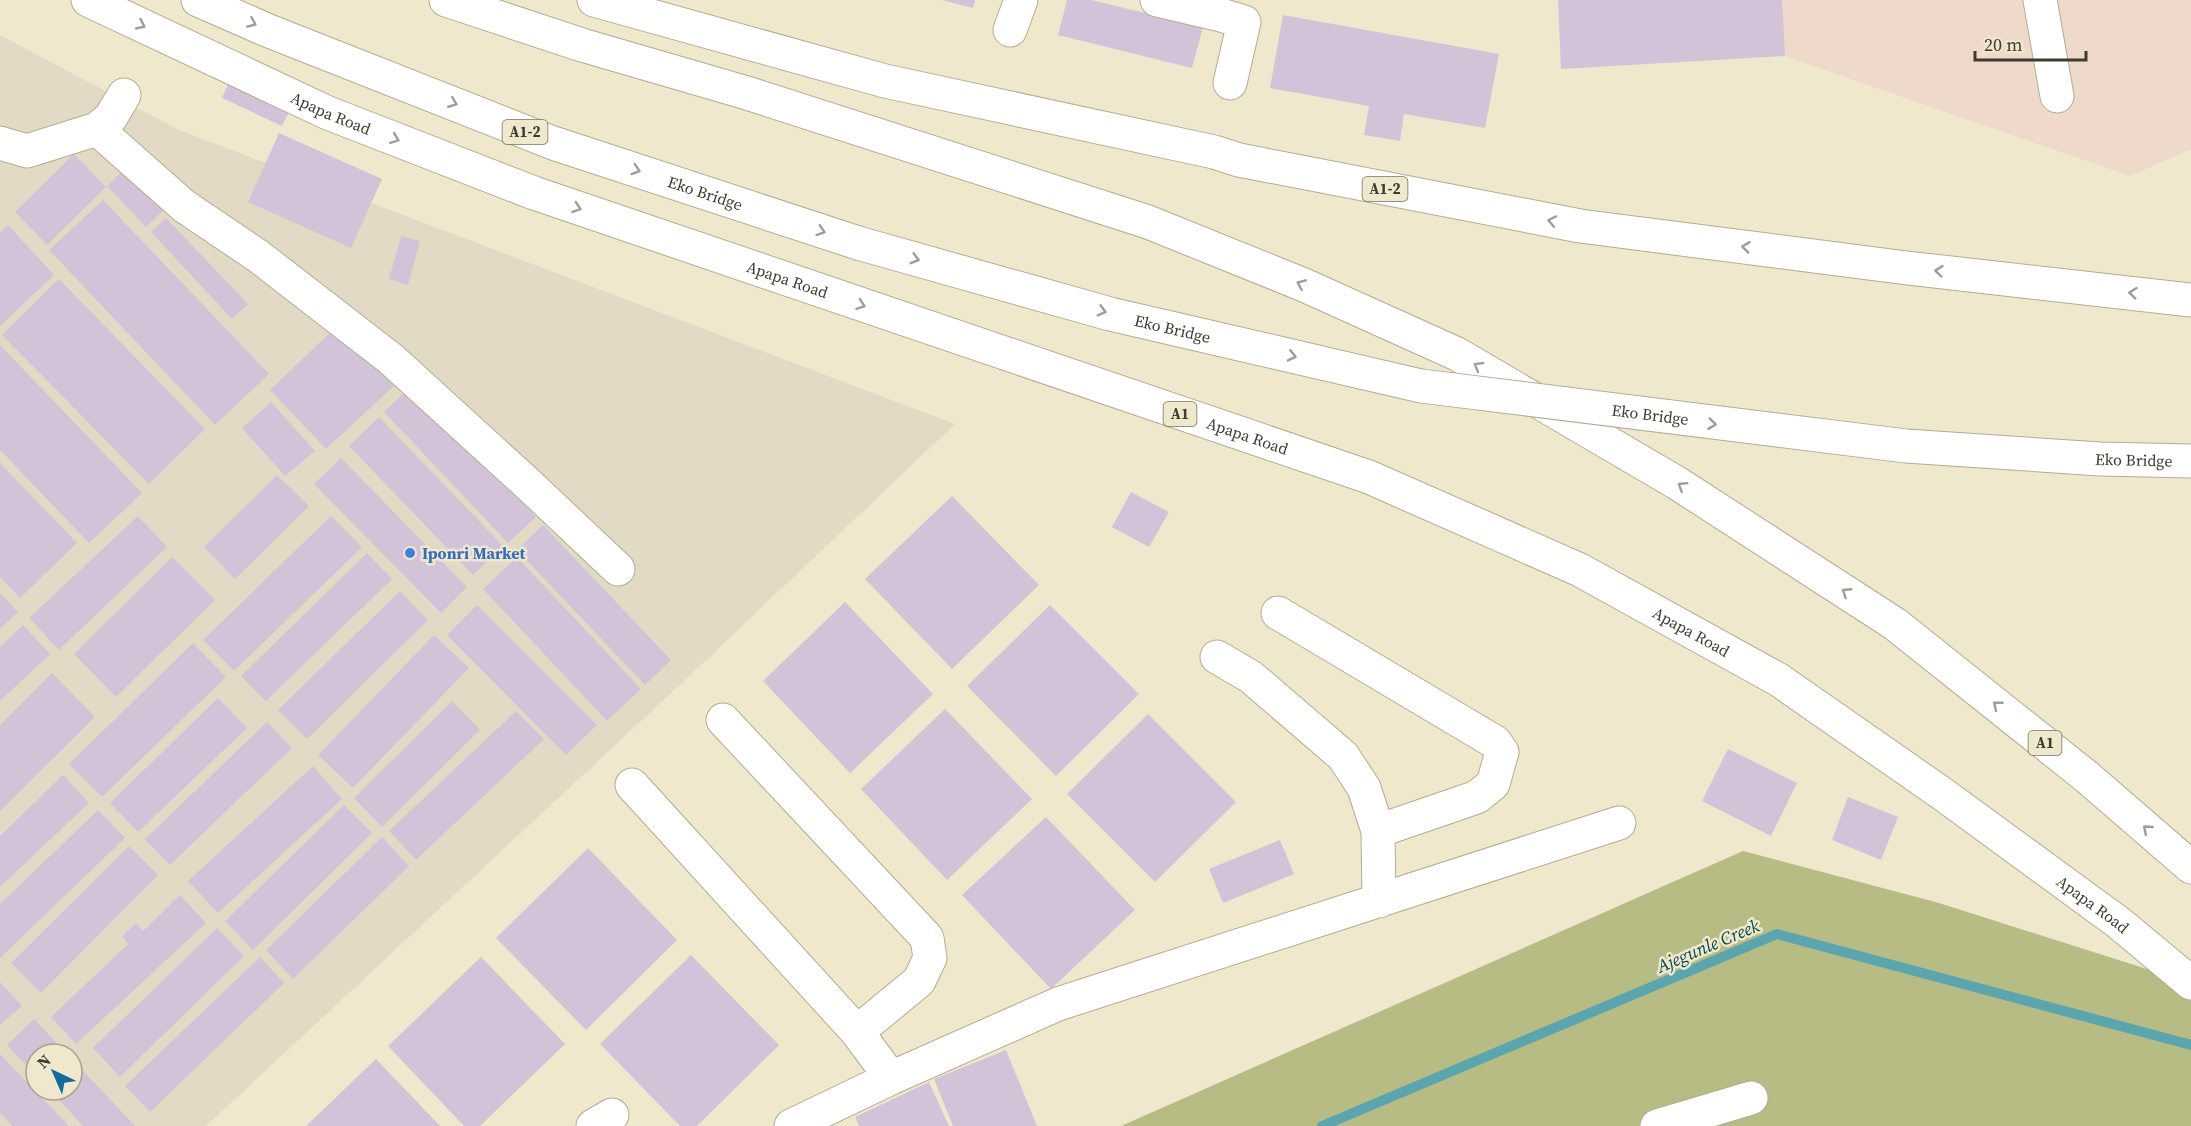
<svg xmlns="http://www.w3.org/2000/svg" width="2191" height="1126" viewBox="0 0 2191 1126" font-family="'Source Serif 4',serif">
<style>
.commercial{fill:#e3dac5;fill-rule:evenodd}
.industrial{fill:#eed9cb}
.green{fill:#b6bc84}
.lines{fill:none;stroke-linecap:round;stroke-linejoin:round}
.stream{stroke:#5ba5ae;stroke-width:10}
.building{fill:#d3c3d9}
.minor-casing{stroke:#b3ac93;stroke-width:35}
.highway-casing{stroke:#b3ac93;stroke-width:35}
.minor{stroke:#fff;stroke-width:33}
.highway{stroke:#fff;stroke-width:33}
.highway-bridge-casing{stroke:#b3ac93;stroke-width:35;stroke-linecap:butt}
.highway-bridge{stroke:#fff;stroke-width:33}
.oneway{stroke:#9e9d98}
.shop-dot{fill:#3f7fe0;stroke:#efe8cd;stroke-width:2}
.labels{text-anchor:middle;stroke-width:5;stroke-linejoin:round;paint-order:stroke}
.shield{fill:#efe8cd;stroke:#736f60;stroke-width:1.5}
.shield-label{font-size:15px;font-weight:bold;fill:#3e3b31}
.street-label{font-size:16px;fill:#3e3b31;stroke:#efe8cd}
.shop-label{font-size:16px;font-weight:bold;fill:#366cbe;stroke:#efe8cd;text-anchor:start}
.water-label{font-size:18px;font-style:italic;fill:#024951;stroke:#efe8cd}
</style>
<rect width="100%" height="100%" fill="#efe8cd"/>
<path class="commercial" d="M0,35L179,130L955,424L684,681L206,1126H0ZM36,1054H72V1090H36Z"/>
<path class="industrial" d="M1623,0H2191V149L2130,176Z"/>
<path class="green" d="M1743,851L1939,903L2191,983V1126H1121Z"/>
<g class="lines">
<path class="stream" d="M1322,1126L1777,934L2191,1045"/>
</g>
<path class="building" d="M942,0H975L973,8Z
M1067,0H1091L1203,27L1192,68L1058,35Z
M1558,0H1782L1785,56L1561,69Z
M1283,15L1499,54L1485,128L1404,114L1400,141L1364,135L1369,106L1270,88Z
M229,82L290,110L282,126L222,98Z
M279,133L382,179L351,248L248,202Z
M74,154L106,187L47,245L15,212Z
M124,170L163,211L146,227L107,186Z
M103,200L269,374L215,425L49,250Z
M166,218L248,304L232,319L151,232Z
M8,225L54,275L0,326V233Z
M401,236L420,241L408,285L389,279Z
M59,279L205,429L149,484L2,335Z
M337,326L394,386L326,449L270,390Z
M0,345L142,493L89,543L0,450Z
M411,386L536,517L508,543L384,412Z
M271,402L315,451L285,476L242,428Z
M379,417L503,546L473,575L349,446Z
M341,458L467,587L441,613L314,484Z
M0,463L77,543L20,598L0,577Z
M277,475L309,506L235,579L204,547Z
M1131,492L1169,512L1149,547L1112,527Z
M952,496L1039,585L952,669L865,579Z
M138,516L167,547L59,650L29,618Z
M331,516L362,547L234,671L203,640Z
M543,525L671,660L645,685L517,550Z
M367,553L392,579L266,701L241,676Z
M172,557L215,600L116,697L74,654Z
M517,557L641,689L607,721L483,589Z
M400,591L428,620L307,739L278,710Z
M0,593L18,612L0,629Z
M845,602L933,694L850,773L763,681Z
M477,605L597,725L566,755L447,635Z
M1050,605L1139,694L1056,776L967,686Z
M23,625L50,654L0,701V647Z
M434,635L469,668L353,788L318,755Z
M193,643L226,677L102,797L69,764Z
M52,673L95,717L0,811V725Z
M218,698L247,728L138,832L110,803Z
M452,701L480,730L382,827L354,798Z
M945,709L1032,799L947,880L861,789Z
M516,711L544,739L416,860L389,831Z
M1148,714L1236,802L1155,882L1067,794Z
M267,722L292,748L170,865L145,839Z
M1728,749L1797,783L1771,836L1702,801Z
M313,766L342,799L218,913L188,881Z
M63,775L89,803L0,887V836Z
M1848,797L1898,817L1881,860L1832,840Z
M344,805L372,833L253,950L225,921Z
M98,810L125,838L0,958V904Z
M1046,817L1135,910L1051,989L962,895Z
M382,837L409,866L293,979L266,950Z
M1280,840L1294,874L1223,903L1209,869Z
M129,846L158,875L41,993L11,963Z
M588,848L677,940L586,1030L496,938Z
M180,895L206,923L76,1044L51,1017L128,944L122,936L136,923L143,931Z
M217,928L244,956L120,1077L93,1048Z
M691,955L779,1045L697,1126H680L600,1044Z
M260,957L284,983L150,1112L125,1086Z
M481,957L565,1044L480,1126H464L388,1046Z
M0,982L22,1006L0,1025Z
M34,1019L67,1054H36V1076L7,1045Z
M1006,1050L1037,1126H953L934,1079Z
M0,1054L69,1126H13L0,1113Z
M72,1059L135,1126H83L50,1090H72Z
M376,1059L440,1126H306Z
M929,1082L949,1126H859L855,1117Z"/>
<g class="lines">
<g class="minor-casing">
<path id="minor" d="M1157,0L1221,15L1244,22L1230,83
M2040,0L2057,96
M1010,30L1021,0
M97,129L184,206L258,256L391,359L528,484L618,569
M0,143L27,151L97,129L111,117L124,95
M1278,613L1495,742L1502,752L1493,784L1477,797L1378,831
M1217,657L1251,677L1343,756L1364,788L1378,831L1379,901
M723,720L927,938L930,958L919,981L857,1032
M632,785L857,1032L891,1078
M593,1126L612,1115
M791,1126L891,1078L1058,1004L1619,823
M1657,1126L1751,1098"/>
</g>
<g class="highway-casing">
<g id="highway">
<path id="s1" d="M88,0L328,113L534,193L1369,477L1580,570L1779,680L1944,795L2119,923L2191,983"/>
<path id="s2" d="M198,0L269,31L553,143L858,243"/>
<path d="M446,0L582,45L747,93L1148,222L1304,285L1457,354L1677,483L1895,624L2087,777L2191,867"/>
<path d="M594,0L885,81L1214,152L1239,160L1580,226L1907,268L2191,300"/>
</g>
</g>
<use href="#minor" class="minor"/>
<use href="#highway" class="highway"/>
<g class="highway-bridge-casing">
<g id="highway-bridge">
<path id="s3" d="M858,243L1110,314L1421,386L1906,446L2100,459L2191,461"/>
</g>
</g>
<use href="#highway-bridge" class="highway-bridge"/>
</g>
<defs><path id="oneway-chevron" d="M-2-3.5L2.5 0L-2 3.5" fill="none" stroke-width="1.6" stroke-linecap="round" stroke-linejoin="round" transform="scale(1.5)"/></defs>
<g class="oneway">
<use href="#oneway-chevron" transform="translate(252 23) rotate(24)"/>
<use href="#oneway-chevron" transform="translate(141 25) rotate(25)"/>
<use href="#oneway-chevron" transform="translate(453 103) rotate(22)"/>
<use href="#oneway-chevron" transform="translate(395 139) rotate(21)"/>
<use href="#oneway-chevron" transform="translate(636 170) rotate(18)"/>
<use href="#oneway-chevron" transform="translate(577 208) rotate(19)"/>
<use href="#oneway-chevron" transform="translate(1552 221) rotate(-169)"/>
<use href="#oneway-chevron" transform="translate(821 231) rotate(18)"/>
<use href="#oneway-chevron" transform="translate(1746 247) rotate(-173)"/>
<use href="#oneway-chevron" transform="translate(915 259) rotate(16)"/>
<use href="#oneway-chevron" transform="translate(1939 271) rotate(-174)"/>
<use href="#oneway-chevron" transform="translate(1301 284) rotate(-157)"/>
<use href="#oneway-chevron" transform="translate(2133 293) rotate(-174)"/>
<use href="#oneway-chevron" transform="translate(861 305) rotate(19)"/>
<use href="#oneway-chevron" transform="translate(1102 311) rotate(15)"/>
<use href="#oneway-chevron" transform="translate(1292 356) rotate(13)"/>
<use href="#oneway-chevron" transform="translate(1478 366) rotate(-150)"/>
<use href="#oneway-chevron" transform="translate(1712 424) rotate(7)"/>
<use href="#oneway-chevron" transform="translate(1682 486) rotate(-148)"/>
<use href="#oneway-chevron" transform="translate(1846 592) rotate(-147)"/>
<use href="#oneway-chevron" transform="translate(1997 705) rotate(-141)"/>
<use href="#oneway-chevron" transform="translate(2147 829) rotate(-139)"/>
</g>
<circle class="shop-dot" cx="410" cy="553" r="6"/>
<g class="labels">
<g class="shield">
<rect x="502.5" y="120" width="45" height="24" rx="4.5"/>
<rect x="1362.5" y="177" width="45" height="24" rx="4.5"/>
<rect x="1163.5" y="402" width="33" height="24" rx="4.5"/>
<rect x="2028.5" y="731" width="33" height="24" rx="4.5"/>
</g>
<g class="shield-label">
<text x="525" y="137">A1-2</text>
<text x="1385" y="194">A1-2</text>
<text x="1180" y="419">A1</text>
<text x="2045" y="748">A1</text>
</g>
<g class="street-label">
<text dy="6" stroke="none"><textPath href="#s1" startOffset="268">Apapa Road</textPath></text>
<text dy="6" stroke="none"><textPath href="#s2" startOffset="543">Eko Bridge</textPath></text>
<text dy="6" stroke="none"><textPath href="#s1" startOffset="754">Apapa Road</textPath></text>
<text dy="6" stroke="none"><textPath href="#s3" startOffset="326">Eko Bridge</textPath></text>
<text dy="6" stroke="none"><textPath href="#s3" startOffset="812">Eko Bridge</textPath></text>
<text dy="6" stroke="none"><textPath href="#s1" startOffset="1240">Apapa Road</textPath></text>
<text dy="6" stroke="none"><textPath href="#s3" startOffset="1298">Eko Bridge</textPath></text>
<text dy="6" stroke="none"><textPath href="#s1" startOffset="1726">Apapa Road</textPath></text>
<text dy="6" stroke="none"><textPath href="#s1" startOffset="2212">Apapa Road</textPath></text>
</g>
<g class="shop-label">
<text x="422" y="559">Iponri Market</text>
</g>
<g class="water-label">
<text transform="translate(1708 946) rotate(-23)" y="6">Ajegunle Creek</text>
</g>
</g>
<g transform="translate(54 1072) rotate(316)"><circle r="28" fill="#efe8cd" stroke="#a8a38f" stroke-width="1.5"/>
<path d="M0-4.5L10 22L0 15L-10 22Z" fill="#126a9a"/>
<text y="-9" font-size="16" font-weight="bold" text-anchor="middle" fill="#3e3b31">N</text>
</g>
<path d="M1975 51v9h111v-9" fill="none" stroke="#3e3b31" stroke-width="3"/>
<text x="1984" y="51" font-size="18" fill="#3e3b31" stroke="#efe8cd" stroke-width="4.5" paint-order="stroke">20 m</text>
</svg>
